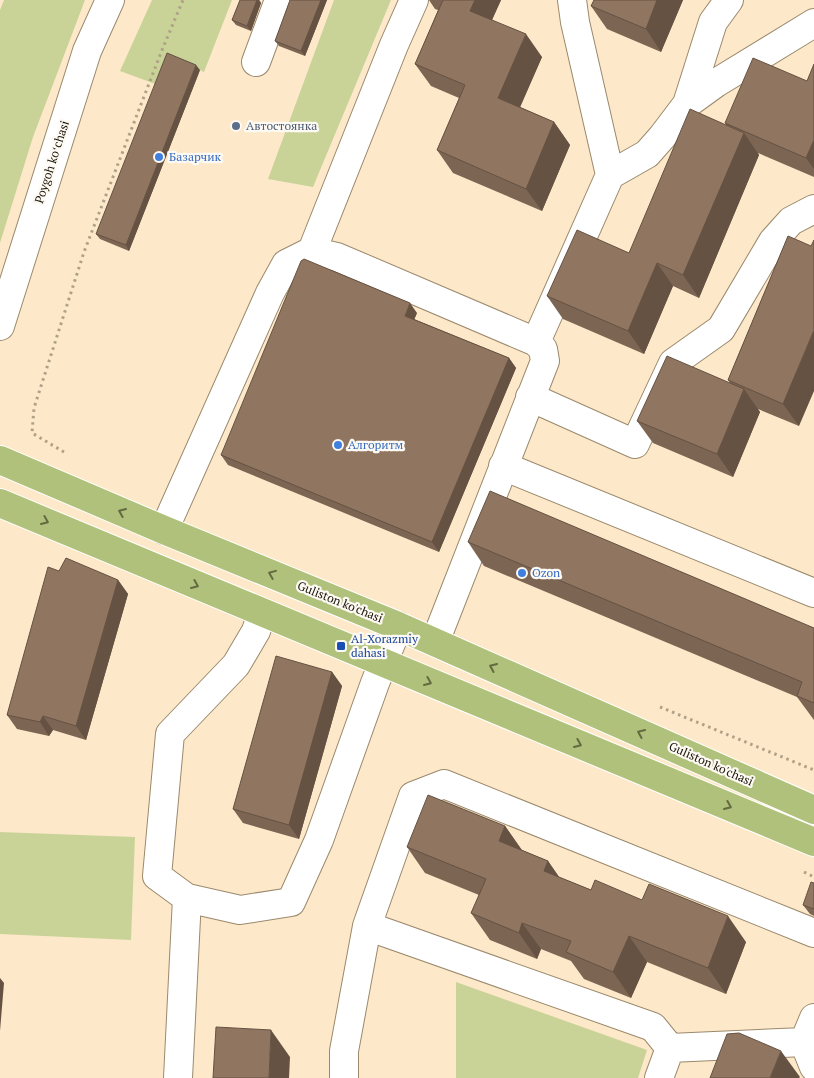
<svg xmlns="http://www.w3.org/2000/svg" width="814" height="1078" viewBox="0 0 814 1078" font-family="'PT Serif',serif">
<style>
.green{fill:#c9d398}
.lines{fill:none;stroke-linecap:round;stroke-linejoin:round}
.minor-casing{stroke:#9a896c;stroke-width:30}
.major-casing{stroke:#fff;stroke-width:30}
.path{stroke:#afa088;stroke-width:3;stroke-dasharray:2.5 4;stroke-linecap:butt}
.minor{stroke:#fff;stroke-width:28}
.major{stroke:#afc17a;stroke-width:28}
.wall{fill:#7c6553}
.shaded-wall{fill:#655243}
.building{fill:#907560;stroke:#655243}
.oneway{stroke:#646a41}
.service-dot{fill:#5c6f8a;stroke:#fdf9f3;stroke-width:2}
.shop-dot{fill:#3f7fe0;stroke:#fdf9f3;stroke-width:2}
.transit-dot{fill:#1a4fb4;stroke:#fdf9f3;stroke-width:2}
.labels{text-anchor:middle;stroke-width:4.5;stroke-linejoin:round;paint-order:stroke}
.service-label{font-size:12px;fill:#4e5e75;stroke:#fdf9f3;text-anchor:start}
.shop-label{font-size:12px;fill:#366cbe;stroke:#fdf9f3;text-anchor:start}
.street-label{font-size:12px;fill:#1a1308;stroke:#fdf9f3}
.transit-label{font-size:12px;fill:#164399;stroke:#fdf9f3;text-anchor:start}
</style>
<rect width="100%" height="100%" fill="#fde9ca"/>
<path class="green" d="M4,0H85L33,137L0,243V10Z
M152,0H232L204,72L170,56L158,85L120,71Z
M334,0H391L313,187L268,179Z
M0,832L135,837L131,940L0,934Z
M456,982L647,1050L638,1078H456Z"/>
<g class="lines">
<g class="minor-casing">
<path id="minor" d="M256,62L279,0
M687,104L713,22L729,0
M610,175L647,154L662,137L687,104L716,83L814,23
M312,251L394,45L414,0
M0,326L87,51L110,0
M536,342L610,175L575,22L572,0
M530,397L635,444L673,363L721,329L773,241L791,221L814,209
M503,466L814,593
M164,530L270,293L286,264L312,251L337,257L536,342L543,349L545,361L435,642
M262,613L256,631L236,665L170,734L157,876L187,898L240,910L291,902L319,840L375,683L398,626
M367,926L653,1027L670,1048L659,1078
M804,1042L814,1067
M670,1048L804,1042L814,1018
M178,1078L187,898
M344,1078V1051L367,926L413,796L444,784L814,933"/>
</g>
<g class="major-casing">
<path id="major" d="M0,460L164,530L398,626L814,810
M0,503L814,842"/>
</g>
<path class="path" d="M64,452L32,433L34,408L84,252L162,50L183,0
M660,707L814,770
M804,872L814,877"/>
<use href="#minor" class="minor"/>
<use href="#major" class="major"/>
</g>
<path class="wall" d="M240,0H259L261,3L251,31L236,25L232,20Z
M290,0H327L305,56L279,46L275,41Z
M429,0H501L492,20L542,57L520,107L554,122L570,145L542,211L453,173L437,150L459,98L431,86L415,64L438,10L435,9Z
M594,0H683L661,52L607,29L591,6Z
M814,64V177L758,153L759,155L699,298L673,286L644,354L563,319L547,296L629,253L726,125L725,123L807,81Z
M200,70L129,251L100,239L96,234Z
M788,236L799,426L758,409L760,412L733,477L653,443L637,421L730,383L728,380Z
M417,313L414,319L509,358L516,368L439,552L228,465L221,455Z
M468,542L814,628V720L797,697L484,566Z
M59,571L118,580L128,594L86,740L53,730L49,736L17,729L7,715Z
M332,672L342,686L299,839L243,823L233,809Z
M505,826L522,850L548,861L559,877L591,890L746,942L726,994L647,962L631,998L584,979L571,961L541,949L537,959L490,940L471,913L479,895L425,873L407,847Z
M814,883V916L810,914L803,905Z"/>
<path class="shaded-wall" d="M257,0H259L261,3L251,31L247,26Z
M321,0H327L305,56L301,51Z
M475,0H501L486,33L470,11Z
M657,0H683L661,52L646,29Z
M526,34L542,57L514,121L498,98Z
M196,65L200,70L129,251L126,245Z
M554,122L570,145L542,211L526,189Z
M744,133L759,155L699,298L683,275Z
M814,140V169L806,158Z
M657,263L673,286L644,354L628,331Z
M410,303L417,313L412,325L405,316Z
M814,330V391L799,426L783,404Z
M509,358L516,368L439,552L432,542Z
M744,389L760,412L733,477L717,454Z
M118,580L128,594L86,740L76,726Z
M332,672L342,686L299,839L289,825Z
M43,716L53,730L49,736L40,722Z
M505,826L523,852L499,841Z
M548,861L566,887L544,871Z
M728,916L746,942L726,994L708,968Z
M522,923L541,949L537,959L519,933Z
M629,936L647,962L631,998L613,972Z
M0,978L4,983L0,1031Z
M271,1030L290,1057L289,1078H269Z
M781,1051L800,1077L799,1078H770Z"/>
<path class="building" d="M240,0H257L247,26L232,20Z
M290,0H321L301,51L275,41Z
M443,0H475L470,11L526,34L498,98L554,122L526,189L437,150L465,85L415,64Z
M594,0H657L646,29L591,6Z
M167,53L196,65L126,245L96,234Z
M753,58L807,81L814,64V140L806,158L725,123Z
M690,109L744,133L683,275L657,263L628,331L547,296L577,230L629,253Z
M788,236L811,246L814,240V330L783,404L728,380Z
M304,259L410,303L405,316L509,358L432,542L221,455L301,261Z
M667,356L744,389L717,454L637,421Z
M490,491L814,628V703L797,696L802,682L468,542Z
M66,558L118,580L76,726L43,716L40,722L7,715L48,567L59,571Z
M276,656L332,672L289,825L233,809Z
M428,795L505,826L499,841L548,861L544,871L591,890L595,880L642,900L649,884L728,916L708,968L629,936L613,972L566,952L571,941L522,923L519,933L471,913L486,879L407,847Z
M811,882L814,883V909L803,905Z
M216,1027L271,1030L269,1078H213Z
M739,1033L781,1051L770,1078H710L727,1034Z"/>
<defs><path id="oneway-chevron" d="M-2-3.5L2.5 0L-2 3.5" fill="none" stroke-width="1.6" stroke-linecap="round" stroke-linejoin="round" transform="scale(1.25)"/></defs>
<g class="oneway">
<use href="#oneway-chevron" transform="translate(122 512) rotate(-157)"/>
<use href="#oneway-chevron" transform="translate(45 521) rotate(23)"/>
<use href="#oneway-chevron" transform="translate(272 574) rotate(-158)"/>
<use href="#oneway-chevron" transform="translate(195 585) rotate(23)"/>
<use href="#oneway-chevron" transform="translate(493 667) rotate(-156)"/>
<use href="#oneway-chevron" transform="translate(428 682) rotate(23)"/>
<use href="#oneway-chevron" transform="translate(641 733) rotate(-156)"/>
<use href="#oneway-chevron" transform="translate(578 744) rotate(23)"/>
<use href="#oneway-chevron" transform="translate(728 806) rotate(23)"/>
</g>
<circle class="service-dot" cx="236" cy="126" r="5"/>
<g class="shop-dot">
<circle cx="159" cy="157" r="5"/>
<circle cx="338" cy="445" r="5"/>
<circle cx="522" cy="573" r="5"/>
</g>
<rect class="transit-dot" x="336" y="641" width="10" height="10" rx="2.5"/>
<g class="labels">
<g class="service-label">
<text x="246" y="130">Автостоянка</text>
</g>
<g class="shop-label">
<text x="169" y="161">Базарчик</text>
<text x="348" y="449">Алгоритм</text>
<text x="532" y="577">Ozon</text>
</g>
<g class="street-label">
<text transform="translate(52 162) rotate(-72)" y="4">Poygoh koʻchasi</text>
<text transform="translate(340 602) rotate(22)" y="4">Guliston ko'chasi</text>
<text transform="translate(711 764) rotate(24)" y="4">Guliston ko'chasi</text>
</g>
<g class="transit-label">
<text x="351" y="643">Al-Xorazmiy<tspan x="351" dy="14">dahasi</tspan></text>
</g>
</g>
</svg>
